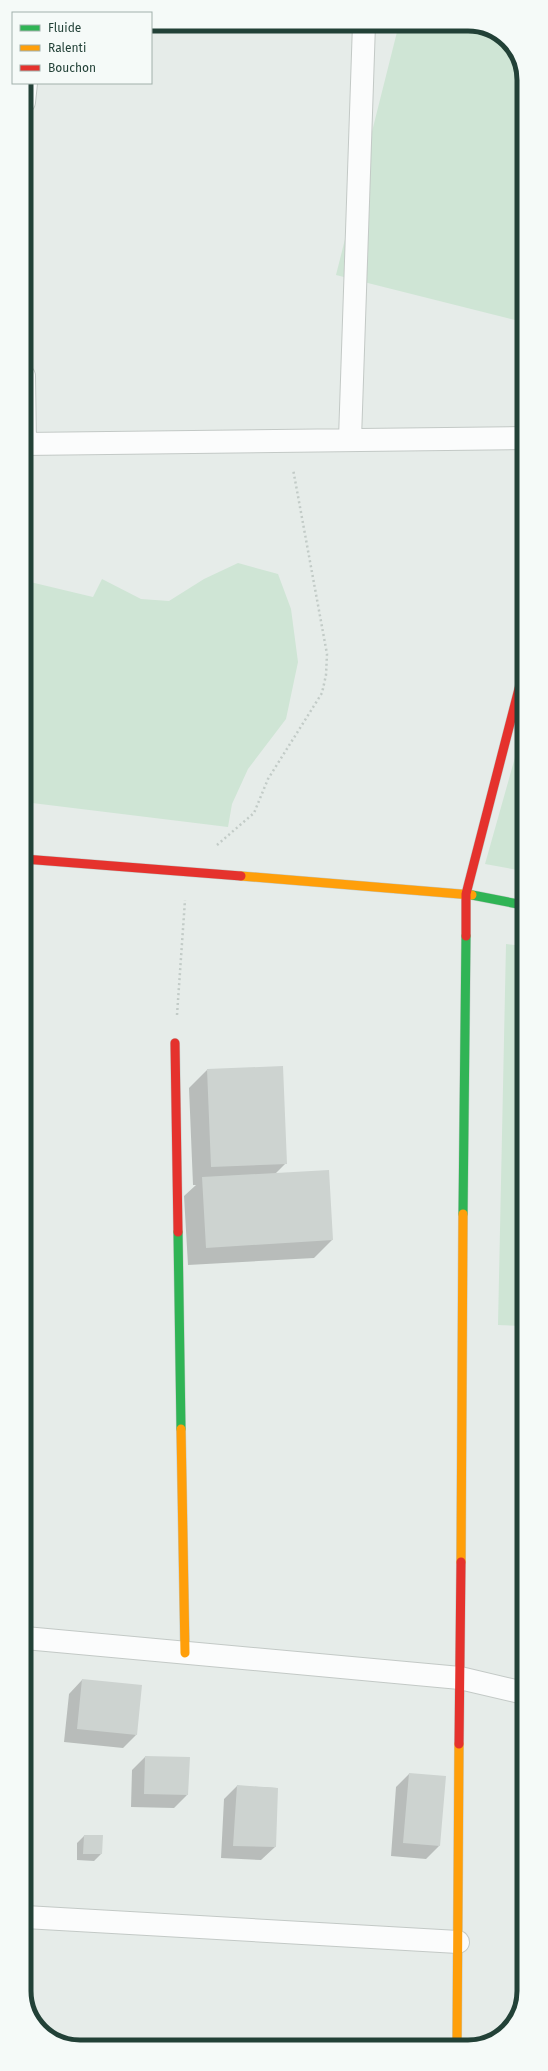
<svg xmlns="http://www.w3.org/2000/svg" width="548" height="2071" viewBox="0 0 548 2071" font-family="'Fira Sans',sans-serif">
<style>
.green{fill:#cfe5d5}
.shadow{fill:#0003}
.building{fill:#cdd3d0}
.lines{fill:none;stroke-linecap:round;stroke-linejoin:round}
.street-casing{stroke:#c3c9c6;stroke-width:24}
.fast-casing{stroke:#c2cac6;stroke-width:10}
.slow-casing{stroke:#c2cac6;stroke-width:10}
.jam-casing{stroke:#c2cac6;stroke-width:10}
.path{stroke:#c2cbc7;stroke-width:2.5;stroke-dasharray:2 3;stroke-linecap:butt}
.street{stroke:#fbfcfc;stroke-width:22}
.fast{stroke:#30b455;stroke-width:9}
.slow{stroke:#ff9f0a;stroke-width:9}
.jam{stroke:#e5322d;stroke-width:9}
.rim{fill:none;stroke:#224137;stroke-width:5}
</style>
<rect width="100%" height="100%" fill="#e6ece9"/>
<path class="green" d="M399,24H475L505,38L523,69V322L336,275Z
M24,493L26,581L93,597L102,579L141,599L169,601L204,579L238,563L278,574L291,609L298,662L286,719L248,769L232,804L228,827L24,802Z
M523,729V871L485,864Z
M506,944L523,946L524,1326L498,1325Z"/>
<path class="shadow" d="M207,1070L286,1163L275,1174L332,1240L314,1258L188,1265L184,1196L196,1185H193L189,1088Z
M82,1680L136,1735L123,1748L64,1742L69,1694Z
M145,1757L187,1795L174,1808L131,1807L132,1770Z
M409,1774L439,1846L426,1859L391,1856L396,1787Z
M237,1786L277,1788L275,1847L261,1860L221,1858L224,1799Z
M84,1836L101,1854L94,1861L77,1860V1843Z"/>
<path class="building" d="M283,1066L287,1164L211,1167L207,1069Z
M329,1170L333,1240L206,1248L202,1177Z
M82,1679L142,1685L137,1735L77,1729Z
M145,1756L190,1757L188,1795L144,1794Z
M409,1773L446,1776L440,1846L403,1843Z
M237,1785L278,1788L276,1847L233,1846Z
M84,1835H103L102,1854H83Z"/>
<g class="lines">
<g class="street-casing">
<path id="street" d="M24,102L26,83
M24,376L25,444
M350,439L364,24
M24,444L523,438
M25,1638L460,1678L524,1693
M25,1917L458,1942"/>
</g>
<g class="fast-casing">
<path id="fast" d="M472,895L523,905
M463,1214L466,936
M178,1232L181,1429"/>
</g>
<g class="slow-casing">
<path id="slow" d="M241,876L472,895
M181,1429L185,1653
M461,1562L463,1214
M457,2046L459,1744"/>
</g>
<g class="jam-casing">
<path id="jam" d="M24,859L241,876
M466,936V894L523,673
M175,1043L178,1232
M459,1744L461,1562"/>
</g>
<path class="path" d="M217,845L254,813L268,779L322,693L326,675L327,654L293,469
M177,1015L185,900"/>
<use href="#street" class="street"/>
<use href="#fast" class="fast"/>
<use href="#slow" class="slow"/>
<use href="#jam" class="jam"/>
</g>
<path d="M0 0H548V2071H0ZM80 31H468A49 49 0 0 1 517 80V1991A49 49 0 0 1 468 2040H80A49 49 0 0 1 31 1991V80A49 49 0 0 1 80 31Z" fill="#f5faf8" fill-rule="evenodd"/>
<path class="rim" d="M80 31H468A49 49 0 0 1 517 80V1991A49 49 0 0 1 468 2040H80A49 49 0 0 1 31 1991V80A49 49 0 0 1 80 31Z"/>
<rect x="12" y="12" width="140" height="72" fill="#f5faf8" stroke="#a1b0ab"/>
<rect x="20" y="25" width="20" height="6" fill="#30b455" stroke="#a1b0ab"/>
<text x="48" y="32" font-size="12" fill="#224137">Fluide</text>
<rect x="20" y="45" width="20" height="6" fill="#ff9f0a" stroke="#a1b0ab"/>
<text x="48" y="52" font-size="12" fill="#224137">Ralenti</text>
<rect x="20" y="65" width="20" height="6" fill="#e5322d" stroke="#a1b0ab"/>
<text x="48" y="72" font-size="12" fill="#224137">Bouchon</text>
</svg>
